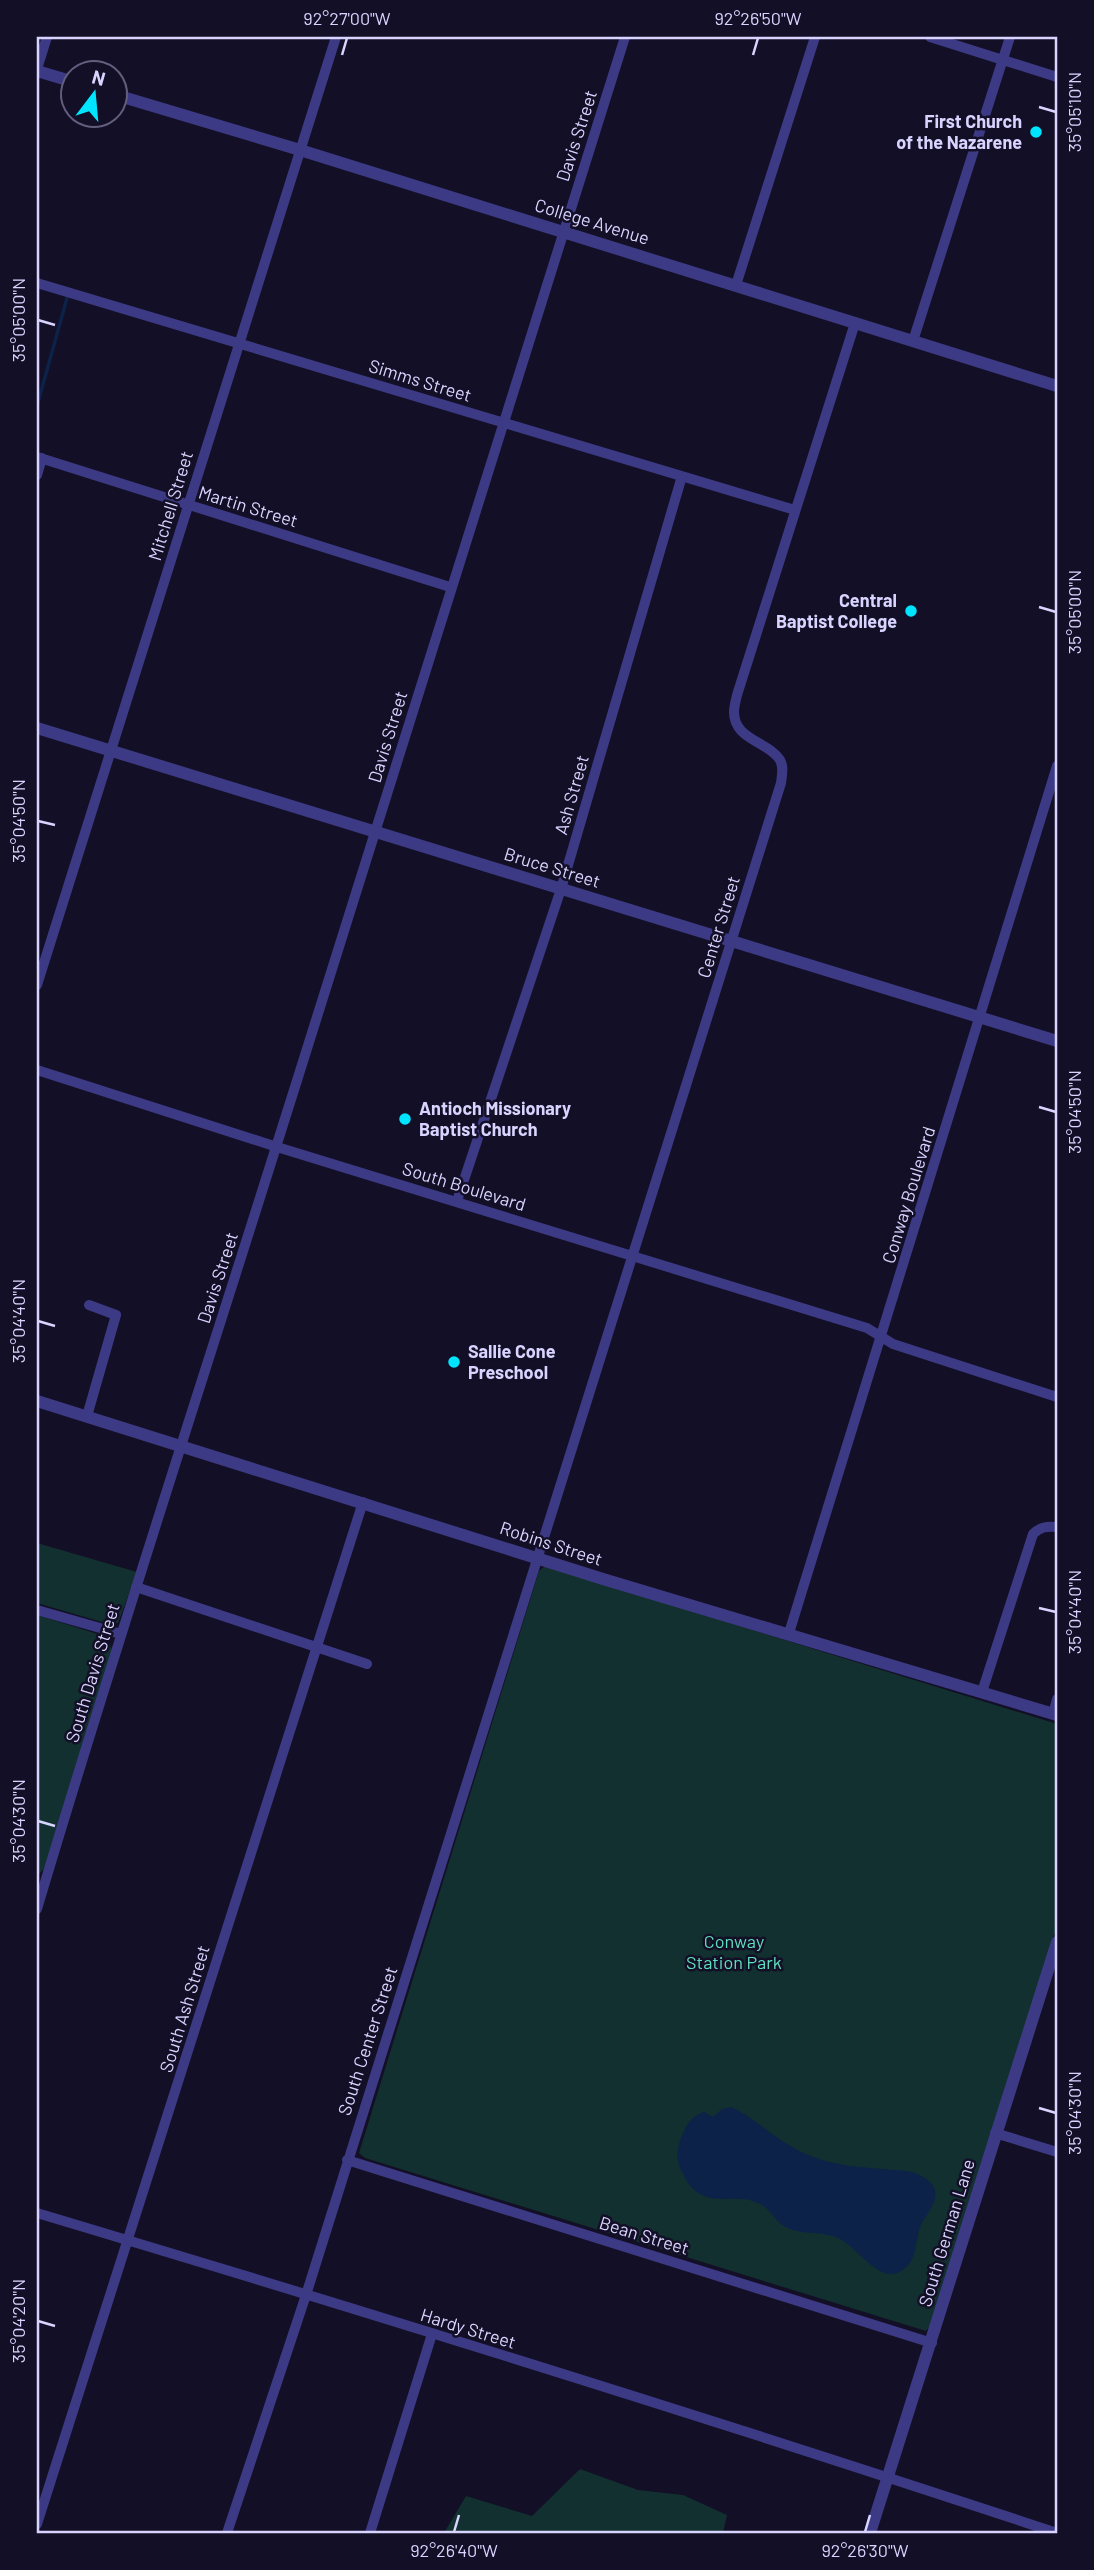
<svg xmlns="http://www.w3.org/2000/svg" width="1094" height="2570" viewBox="0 0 1094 2570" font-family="Barlow,sans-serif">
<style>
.green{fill:#12302f}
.water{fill:#0c2248}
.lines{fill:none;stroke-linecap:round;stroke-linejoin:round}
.stream{stroke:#0c2248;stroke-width:3.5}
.minor{stroke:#3d3a85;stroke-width:10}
.tertiary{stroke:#3d3a85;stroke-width:12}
.ticks{fill:none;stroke:#d9d4ff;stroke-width:2.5}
.poi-dot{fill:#00e5ff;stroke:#130f26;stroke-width:2.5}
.labels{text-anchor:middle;stroke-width:5;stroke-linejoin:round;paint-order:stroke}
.poi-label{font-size:18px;font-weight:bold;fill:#d9d4ff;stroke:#130f26;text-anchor:end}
.street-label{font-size:18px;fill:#d9d4ff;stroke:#130f26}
.park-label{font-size:18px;fill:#5fe0c0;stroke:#130f26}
.neatline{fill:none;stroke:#d9d4ff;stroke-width:2.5}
.ticks-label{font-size:18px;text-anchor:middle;fill:#d9d4ff}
</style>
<rect width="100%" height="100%" fill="#130f26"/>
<path class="green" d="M37,1543L137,1572L118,1623L109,1624L37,1603Z
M545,1566L1057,1724V1926L930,2326L926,2331L365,2158L359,2153L539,1571Z
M37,1615L104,1636L110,1644L112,1651L44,1869L37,1876Z
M580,2469L638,2490L683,2495L727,2515L723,2533H444L466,2496L532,2516Z"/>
<path class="water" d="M731,2107C752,2116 769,2134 789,2145C825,2168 865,2167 906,2171C915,2172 918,2174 925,2178C943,2190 934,2205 924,2219C912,2237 922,2263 897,2273C877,2281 855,2244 836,2237C821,2232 804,2234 790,2229C777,2225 772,2211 762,2205C734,2188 704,2216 683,2174C677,2164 676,2155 679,2144C684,2129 689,2117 704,2112L713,2117L722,2109Z"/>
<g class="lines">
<path class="stream" d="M37,406L67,298"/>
<path class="minor" d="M930,37L1057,77
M37,69L47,37
M37,283L795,510
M736,285L815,37
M913,341L1010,37
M37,457L450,587
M37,475L42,458
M37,985L336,37
M37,1070L277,1147L867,1328L893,1344L1057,1397
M457,1201L561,889L682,476
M87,1416L116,1315L89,1305
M136,1587L367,1664
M37,1610L121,1634
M789,1633L1057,766
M982,1692L1033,1534C1040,1527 1047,1526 1057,1527
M1053,1714L1057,1699
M37,1909C113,1654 196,1401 276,1147C393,777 507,406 625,37
M995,2133L1057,2152
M347,2160L932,2343
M37,2213C378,2315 719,2421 1057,2533
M37,2524L363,1502
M227,2533L306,2295L781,783C782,775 784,767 780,760C768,741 734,740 734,712C734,706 736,700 737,695L855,323
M370,2533L432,2334"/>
<path class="tertiary" d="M37,71L74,82
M116,95L300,150L1057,386
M37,728L1057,1041
M37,1401L603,1579L1057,1715
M870,2533L1057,1942"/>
</g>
<path class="ticks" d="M342,55L347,38M753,55L758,38M1039,107L1056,112M38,320L55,325M1039,607L1056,612M38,821L55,825M1039,1107L1056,1112M38,1321L55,1326M1039,1608L1056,1612M38,1821L55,1826M1039,2108L1056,2113M38,2321L55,2326M454,2532L459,2515M865,2532L870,2515"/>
<g class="poi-dot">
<circle cx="1036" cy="132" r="7"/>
<circle cx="911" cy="611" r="7"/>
<circle cx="405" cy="1119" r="7"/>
<circle cx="454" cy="1362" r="7"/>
</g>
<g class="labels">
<g class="poi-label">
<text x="1022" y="128">First Church<tspan x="1022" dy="21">of the Nazarene</tspan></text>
<text x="897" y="607">Central<tspan x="897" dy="21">Baptist College</tspan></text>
<text x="419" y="1115" text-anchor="start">Antioch Missionary<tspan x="419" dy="21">Baptist Church</tspan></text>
<text x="468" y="1358" text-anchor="start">Sallie Cone<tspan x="468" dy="21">Preschool</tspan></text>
</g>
<g class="street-label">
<text transform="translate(577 136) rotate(-72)" y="6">Davis Street</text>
<text transform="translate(592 222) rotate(17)" y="6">College Avenue</text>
<text transform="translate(420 381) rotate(17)" y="6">Simms Street</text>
<text transform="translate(171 506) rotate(-73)" y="6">Mitchell Street</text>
<text transform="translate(248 507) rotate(17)" y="6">Martin Street</text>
<text transform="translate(388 737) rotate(-73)" y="6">Davis Street</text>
<text transform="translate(572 795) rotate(-74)" y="6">Ash Street</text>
<text transform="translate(552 868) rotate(17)" y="6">Bruce Street</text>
<text transform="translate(719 927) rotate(-73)" y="6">Center Street</text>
<text transform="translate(464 1187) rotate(17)" y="6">South Boulevard</text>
<text transform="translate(909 1195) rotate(-73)" y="6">Conway Boulevard</text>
<text transform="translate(218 1278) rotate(-72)" y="6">Davis Street</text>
<text transform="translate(551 1544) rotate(18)" y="6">Robins Street</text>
<text transform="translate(93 1673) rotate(-73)" y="6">South Davis Street</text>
<text transform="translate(185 2009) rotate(-73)" y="6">South Ash Street</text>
<text transform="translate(368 2041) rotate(-72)" y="6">South Center Street</text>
<text transform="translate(947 2233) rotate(-73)" y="6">South German Lane</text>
<text transform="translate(644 2236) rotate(17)" y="6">Bean Street</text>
<text transform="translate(468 2329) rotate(17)" y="6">Hardy Street</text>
</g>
<g class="park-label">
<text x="734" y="1948">Conway<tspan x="734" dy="21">Station Park</tspan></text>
</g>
</g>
<rect width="1094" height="2570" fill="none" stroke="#130f26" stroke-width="77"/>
<g transform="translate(94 94) rotate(16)"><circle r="33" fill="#130f26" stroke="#625e7d" stroke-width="2"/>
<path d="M0-5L12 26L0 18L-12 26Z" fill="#00e5ff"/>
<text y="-10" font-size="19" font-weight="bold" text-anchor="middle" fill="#d9d4ff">N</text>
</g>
<rect x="38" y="38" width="1018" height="2494" class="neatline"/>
<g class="ticks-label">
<text x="347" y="25">92°27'00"W</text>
<text x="758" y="25">92°26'50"W</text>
<text transform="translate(1075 112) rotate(-90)" y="6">35°05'10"N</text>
<text transform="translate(19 320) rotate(-90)" y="6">35°05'00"N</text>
<text transform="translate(1075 612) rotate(-90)" y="6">35°05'00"N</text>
<text transform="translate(19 821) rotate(-90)" y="6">35°04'50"N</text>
<text transform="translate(1075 1112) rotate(-90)" y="6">35°04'50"N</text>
<text transform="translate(19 1321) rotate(-90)" y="6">35°04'40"N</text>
<text transform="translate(1075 1612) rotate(-90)" y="6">35°04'40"N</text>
<text transform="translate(19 1821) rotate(-90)" y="6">35°04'30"N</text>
<text transform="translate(1075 2113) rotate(-90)" y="6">35°04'30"N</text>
<text transform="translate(19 2321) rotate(-90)" y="6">35°04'20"N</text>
<text x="454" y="2557">92°26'40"W</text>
<text x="865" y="2557">92°26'30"W</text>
</g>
</svg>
